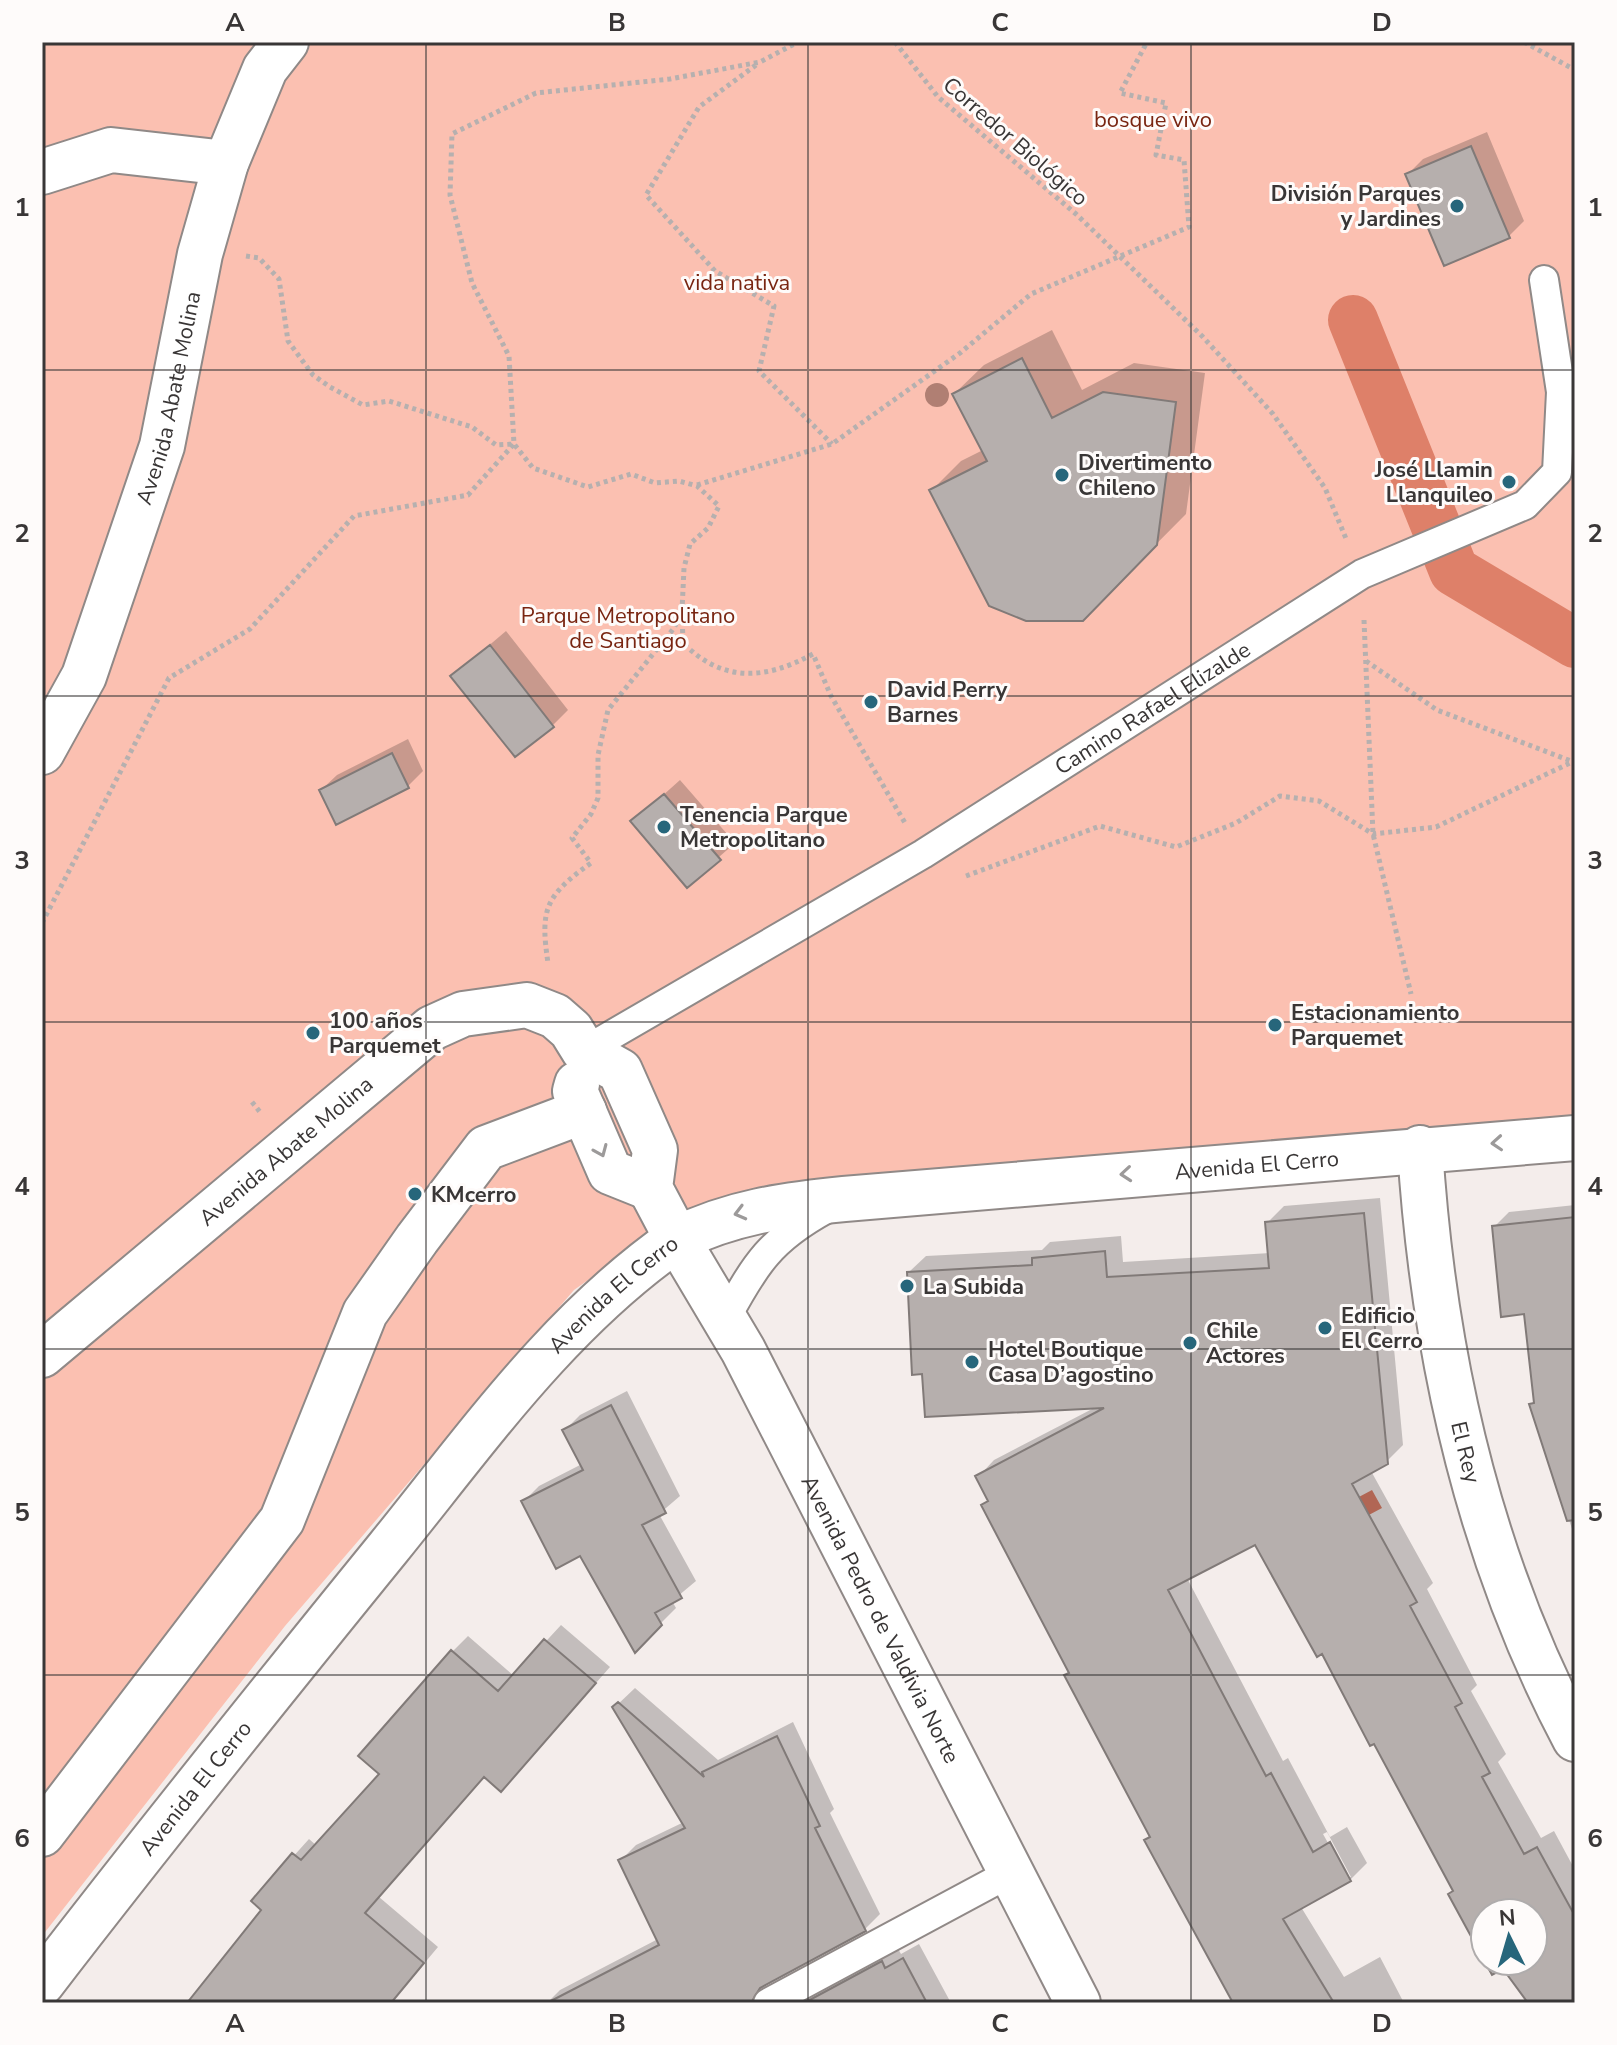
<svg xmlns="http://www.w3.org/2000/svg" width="1617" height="2045" viewBox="0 0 1617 2045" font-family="'Nunito Sans',sans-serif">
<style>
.green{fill:#fbc0b1}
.water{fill:#de8069}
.shadow{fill:#0003;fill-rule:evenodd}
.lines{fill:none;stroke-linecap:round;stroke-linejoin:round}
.canal{stroke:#de8069;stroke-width:50}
.building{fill:#b6afad;stroke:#817a78;stroke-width:2;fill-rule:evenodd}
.lane-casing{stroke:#908987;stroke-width:32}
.street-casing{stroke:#908987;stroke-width:48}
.secondary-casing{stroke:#908987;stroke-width:48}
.path{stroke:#b6b0af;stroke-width:5;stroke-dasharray:4 4;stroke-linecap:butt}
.lane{stroke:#fff;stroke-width:28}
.street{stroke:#fff;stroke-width:44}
.secondary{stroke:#fff;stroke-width:44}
.tree{fill:#b07f73}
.oneway{stroke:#9c9a9a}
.grid{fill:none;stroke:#393636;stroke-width:2;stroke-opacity:0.55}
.poi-dot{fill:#27667b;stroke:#fefbfa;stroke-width:3}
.labels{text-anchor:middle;stroke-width:6;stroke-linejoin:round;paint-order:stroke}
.park-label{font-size:22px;fill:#792511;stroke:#fefbfa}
.street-label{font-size:22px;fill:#393636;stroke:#fefbfa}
.poi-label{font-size:22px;font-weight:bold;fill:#393636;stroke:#fefbfa;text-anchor:start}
.neatline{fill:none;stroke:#393636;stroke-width:3}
.grid-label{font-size:26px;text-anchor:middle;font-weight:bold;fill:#393636}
</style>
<rect width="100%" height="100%" fill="#f4edeb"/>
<path class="green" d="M42,42H1575V1124L642,1242L574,1290L285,1626L42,1936Z"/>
<path class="water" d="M1471,560L1575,622V665L1437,581Z
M1372,1490L1382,1508L1318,1542L1308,1524Z"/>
<path class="shadow" d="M1487,132L1524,221L1508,237L1408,174L1423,159Z
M1052,330L1082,390L1134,363L1205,373L1186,514L1082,619L932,490L961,461L983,450L954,394L984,365Z
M506,631L568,710L553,725L453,676Z
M408,739L423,771L408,786L321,790L337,775Z
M680,780L735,843L687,885L633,822Z
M1380,1198L1403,1445L1386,1462L1371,1471L1433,1583L1427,1589L1477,1685L1471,1691L1506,1754L1498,1762L1541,1838L1554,1831L1575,1870V2003H1531L1504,1967L1487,1961H1533V1913H1485V1957L1455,1890L1375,1741L1255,1542L1187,1578L1283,1761L1288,1758L1330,1837L1347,1827L1367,1863L1350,1880L1301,1907L1344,1977L1380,1957L1404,2003H1234L1152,1836L1066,1675L1070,1671L984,1505L989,1499L978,1477L994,1460L1096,1407L924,1372L909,1272L926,1256L1042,1250L1050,1242L1121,1236L1123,1262L1270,1253L1267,1223L1284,1206ZM1327,1832L1351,1877H1347L1323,1834Z
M1575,1205V1538L1531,1404L1536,1400L1526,1312L1494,1227L1509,1212Z
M627,1391L680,1496L659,1514L696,1581L672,1601L676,1608L635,1649L581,1553L524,1501L539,1486L582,1464L565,1430L580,1415Z
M561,1625L610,1667L516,1774L485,1776L379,1897L438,1947L391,2003H189L264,1910L253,1901L309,1839L317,1846L382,1773L361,1756L453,1651L468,1636L514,1676Z
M635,1688L718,1760L793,1722L834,1809L830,1813L880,1914L865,1929L766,1985L768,1996L775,2003H547L560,1990L658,1939L620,1861L636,1845L684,1822L615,1707Z
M919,1944L951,2003H794L897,1947L901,1954Z"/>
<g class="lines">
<path class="canal" d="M1353,320L1454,571L1575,643"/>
</g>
<path class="building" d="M1471,146L1510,238L1444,266L1405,174Z
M1022,358L1052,418L1103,392L1176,402L1157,545L1083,621H1026L989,606L929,490L987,461L952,394Z
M490,645L554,727L515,757L450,676Z
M392,753L409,788L336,825L319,790Z
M664,794L721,860L687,888L630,821Z
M1364,1213L1388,1464L1352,1484L1417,1602L1410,1606L1462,1703L1455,1707L1490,1773L1482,1777L1524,1854L1537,1847L1575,1916V2003H1528L1503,1969L1492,1975L1448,1894L1453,1891L1374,1744L1370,1746L1322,1654L1317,1657L1255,1545L1168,1590L1266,1776L1271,1773L1313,1852L1330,1842L1351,1881L1283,1919L1334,2003H1233L1144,1840L1150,1837L1064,1675L1069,1673L981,1505L988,1501L975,1476L1104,1408L925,1417L922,1374L912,1375L907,1272L1032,1265V1258L1105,1251L1107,1277L1269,1268L1265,1222ZM1485,1913H1533V1961H1485Z
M1575,1217V1520L1567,1521L1529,1404L1534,1403L1524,1314L1501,1317L1492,1226Z
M611,1405L666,1513L642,1525L682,1598L655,1613L662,1625L635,1653L580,1556L556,1569L521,1501L583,1470L562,1430Z
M544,1639L596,1683L501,1792L484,1777L365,1913L424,1963L391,2003H187L261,1910L251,1901L292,1853L301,1860L379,1774L358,1756L451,1650L498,1691Z
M618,1702L704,1777L702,1772L777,1736L820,1826L815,1828L866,1931L760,1988L751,2003H547L659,1945L618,1860L685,1828L612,1707Z
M903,1958L927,2003H804L882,1961L885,1968Z"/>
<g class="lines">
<g class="lane-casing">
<g id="lane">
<path id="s1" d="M584,1051L923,854L1362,574L1525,505L1557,472L1561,392L1544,280"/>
<path d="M726,1318C755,1264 771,1239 826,1209"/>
<path d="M768,2003L1010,1873"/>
</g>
</g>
<g class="street-casing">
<g id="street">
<path d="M42,172L111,150L226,163"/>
<path id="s2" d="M42,752L84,676L162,446L200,254L226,163L265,69L286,42"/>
<path d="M577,1084L575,1091L610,1172L650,1188"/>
<path id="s3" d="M1420,1148C1433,1354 1478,1556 1575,1739"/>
<path id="s4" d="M42,1355L432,1028L463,1014L527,1005L555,1016L571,1030L584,1051L620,1071L655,1150L650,1188L677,1239C732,1212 784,1205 844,1199L1575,1138"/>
<path d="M42,1834L282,1520L365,1313L417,1239L486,1148L584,1111"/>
</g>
</g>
<g class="secondary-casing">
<g id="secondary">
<path id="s5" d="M42,1983C155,1836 272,1691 389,1547C478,1437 559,1321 677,1239L743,1350L1078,2003"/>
</g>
</g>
<path class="path" d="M895,42L938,97L1076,214L1202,336L1273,414L1325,488L1347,541
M1524,42L1575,70
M756,65L699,107L646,195L715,271L774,306L759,371L832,444
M246,256L259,258L279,279L288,341L313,375L330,387L363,405L389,401L472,427L496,445L514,444L533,468L588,487L631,474L655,483L679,481L697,486L719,506L708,528L690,544L684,568L682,611L674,628L608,710L598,755V798L591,814L572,838L591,863C545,896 540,909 548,963
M697,485L832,444L960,353L1031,294L1189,227L1184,160L1156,155L1166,103L1120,93L1147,42
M682,613L683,643C723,683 765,680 813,654L831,696L905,823
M1364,620L1373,834L1411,994
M1366,661L1437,710L1571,761
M966,876L1100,826L1176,847L1236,823L1280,796L1319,801L1373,834L1436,827L1572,762
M42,923L169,678L250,629L354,516L468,495L514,444L509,356L472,283L450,195L452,134L536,93L670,79L760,62L798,42
M252,1102L260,1112"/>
<use href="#lane" class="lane"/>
<use href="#street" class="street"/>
<use href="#secondary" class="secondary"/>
</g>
<circle class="tree" cx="937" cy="395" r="12"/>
<defs><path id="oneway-chevron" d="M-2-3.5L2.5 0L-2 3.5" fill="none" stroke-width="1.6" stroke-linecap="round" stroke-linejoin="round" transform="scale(2)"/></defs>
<g class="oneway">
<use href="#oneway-chevron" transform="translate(1497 1143) rotate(176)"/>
<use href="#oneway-chevron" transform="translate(601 1151) rotate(67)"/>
<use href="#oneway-chevron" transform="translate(1126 1174) rotate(175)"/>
<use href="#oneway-chevron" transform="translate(740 1213) rotate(165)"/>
</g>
<path class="grid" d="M426,42V2003M808,42V2003M1191,42V2003M42,370H1575M42,696H1575M42,1022H1575M42,1349H1575M42,1675H1575"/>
<g class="poi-dot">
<circle cx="1457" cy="206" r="8"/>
<circle cx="1062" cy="475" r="8"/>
<circle cx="1509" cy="482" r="8"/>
<circle cx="871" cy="702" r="8"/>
<circle cx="664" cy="827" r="8"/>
<circle cx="1275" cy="1025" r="8"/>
<circle cx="313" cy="1033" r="8"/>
<circle cx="415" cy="1194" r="8"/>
<circle cx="907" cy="1286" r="8"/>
<circle cx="1325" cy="1328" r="8"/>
<circle cx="1190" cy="1343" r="8"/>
<circle cx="972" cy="1362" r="8"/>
</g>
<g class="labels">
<g class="park-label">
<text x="1153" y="127">bosque vivo</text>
<text x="737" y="290">vida nativa</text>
<text x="628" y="623">Parque Metropolitano<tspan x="628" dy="25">de Santiago</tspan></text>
</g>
<g class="street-label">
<text transform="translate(1016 141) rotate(41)" y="8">Corredor Biológico</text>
<text dy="8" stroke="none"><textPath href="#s2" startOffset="378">Avenida Abate Molina</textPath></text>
<text dy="8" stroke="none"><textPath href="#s1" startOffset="664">Camino Rafael Elizalde</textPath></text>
<text dy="8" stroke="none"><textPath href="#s4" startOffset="318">Avenida Abate Molina</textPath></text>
<text dy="8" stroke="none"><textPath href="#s4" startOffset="1494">Avenida El Cerro</textPath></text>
<text dy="8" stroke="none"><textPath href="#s5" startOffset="896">Avenida El Cerro</textPath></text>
<text dy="8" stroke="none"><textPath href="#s3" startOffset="308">El Rey</textPath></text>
<text dy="8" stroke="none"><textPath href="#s5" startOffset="1412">Avenida Pedro de Valdivia Norte</textPath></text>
<text dy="8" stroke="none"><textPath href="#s5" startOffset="248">Avenida El Cerro</textPath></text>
</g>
<g class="poi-label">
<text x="1441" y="201" text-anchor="end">División Parques<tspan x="1441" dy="25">y Jardines</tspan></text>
<text x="1078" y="470">Divertimento<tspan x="1078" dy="25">Chileno</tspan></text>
<text x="1493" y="477" text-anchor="end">José Llamin<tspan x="1493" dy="25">Llanquileo</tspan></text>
<text x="887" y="697">David Perry<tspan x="887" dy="25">Barnes</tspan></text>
<text x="680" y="822">Tenencia Parque<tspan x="680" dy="25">Metropolitano</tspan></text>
<text x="1291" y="1020">Estacionamiento<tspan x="1291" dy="25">Parquemet</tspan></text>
<text x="329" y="1028">100 años<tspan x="329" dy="25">Parquemet</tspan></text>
<text x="431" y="1202">KMcerro</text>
<text x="923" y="1294">La Subida</text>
<text x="1341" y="1323">Edificio<tspan x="1341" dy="25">El Cerro</tspan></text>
<text x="1206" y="1338">Chile<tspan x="1206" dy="25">Actores</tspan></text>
<text x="988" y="1357">Hotel Boutique<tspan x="988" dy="25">Casa D’agostino</tspan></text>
</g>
</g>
<rect width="1617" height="2045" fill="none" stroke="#fefbfa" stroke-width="88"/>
<g transform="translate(1509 1937) rotate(355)"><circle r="38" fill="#fefbfa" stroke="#afacac" stroke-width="2"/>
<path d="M0-6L14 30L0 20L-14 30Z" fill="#27667b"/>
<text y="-12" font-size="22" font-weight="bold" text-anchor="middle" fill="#393636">N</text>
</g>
<rect x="44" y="44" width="1529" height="1957" class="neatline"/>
<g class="grid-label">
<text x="235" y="31">A</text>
<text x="617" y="31">B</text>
<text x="1000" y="31">C</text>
<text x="1382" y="31">D</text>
<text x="22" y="216">1</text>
<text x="1595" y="216">1</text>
<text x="22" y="542">2</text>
<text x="1595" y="542">2</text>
<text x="22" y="869">3</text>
<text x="1595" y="869">3</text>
<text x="22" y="1195">4</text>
<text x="1595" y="1195">4</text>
<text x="22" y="1521">5</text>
<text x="1595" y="1521">5</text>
<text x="22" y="1847">6</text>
<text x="1595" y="1847">6</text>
<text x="235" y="2032">A</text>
<text x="617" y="2032">B</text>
<text x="1000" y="2032">C</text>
<text x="1382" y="2032">D</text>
</g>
</svg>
